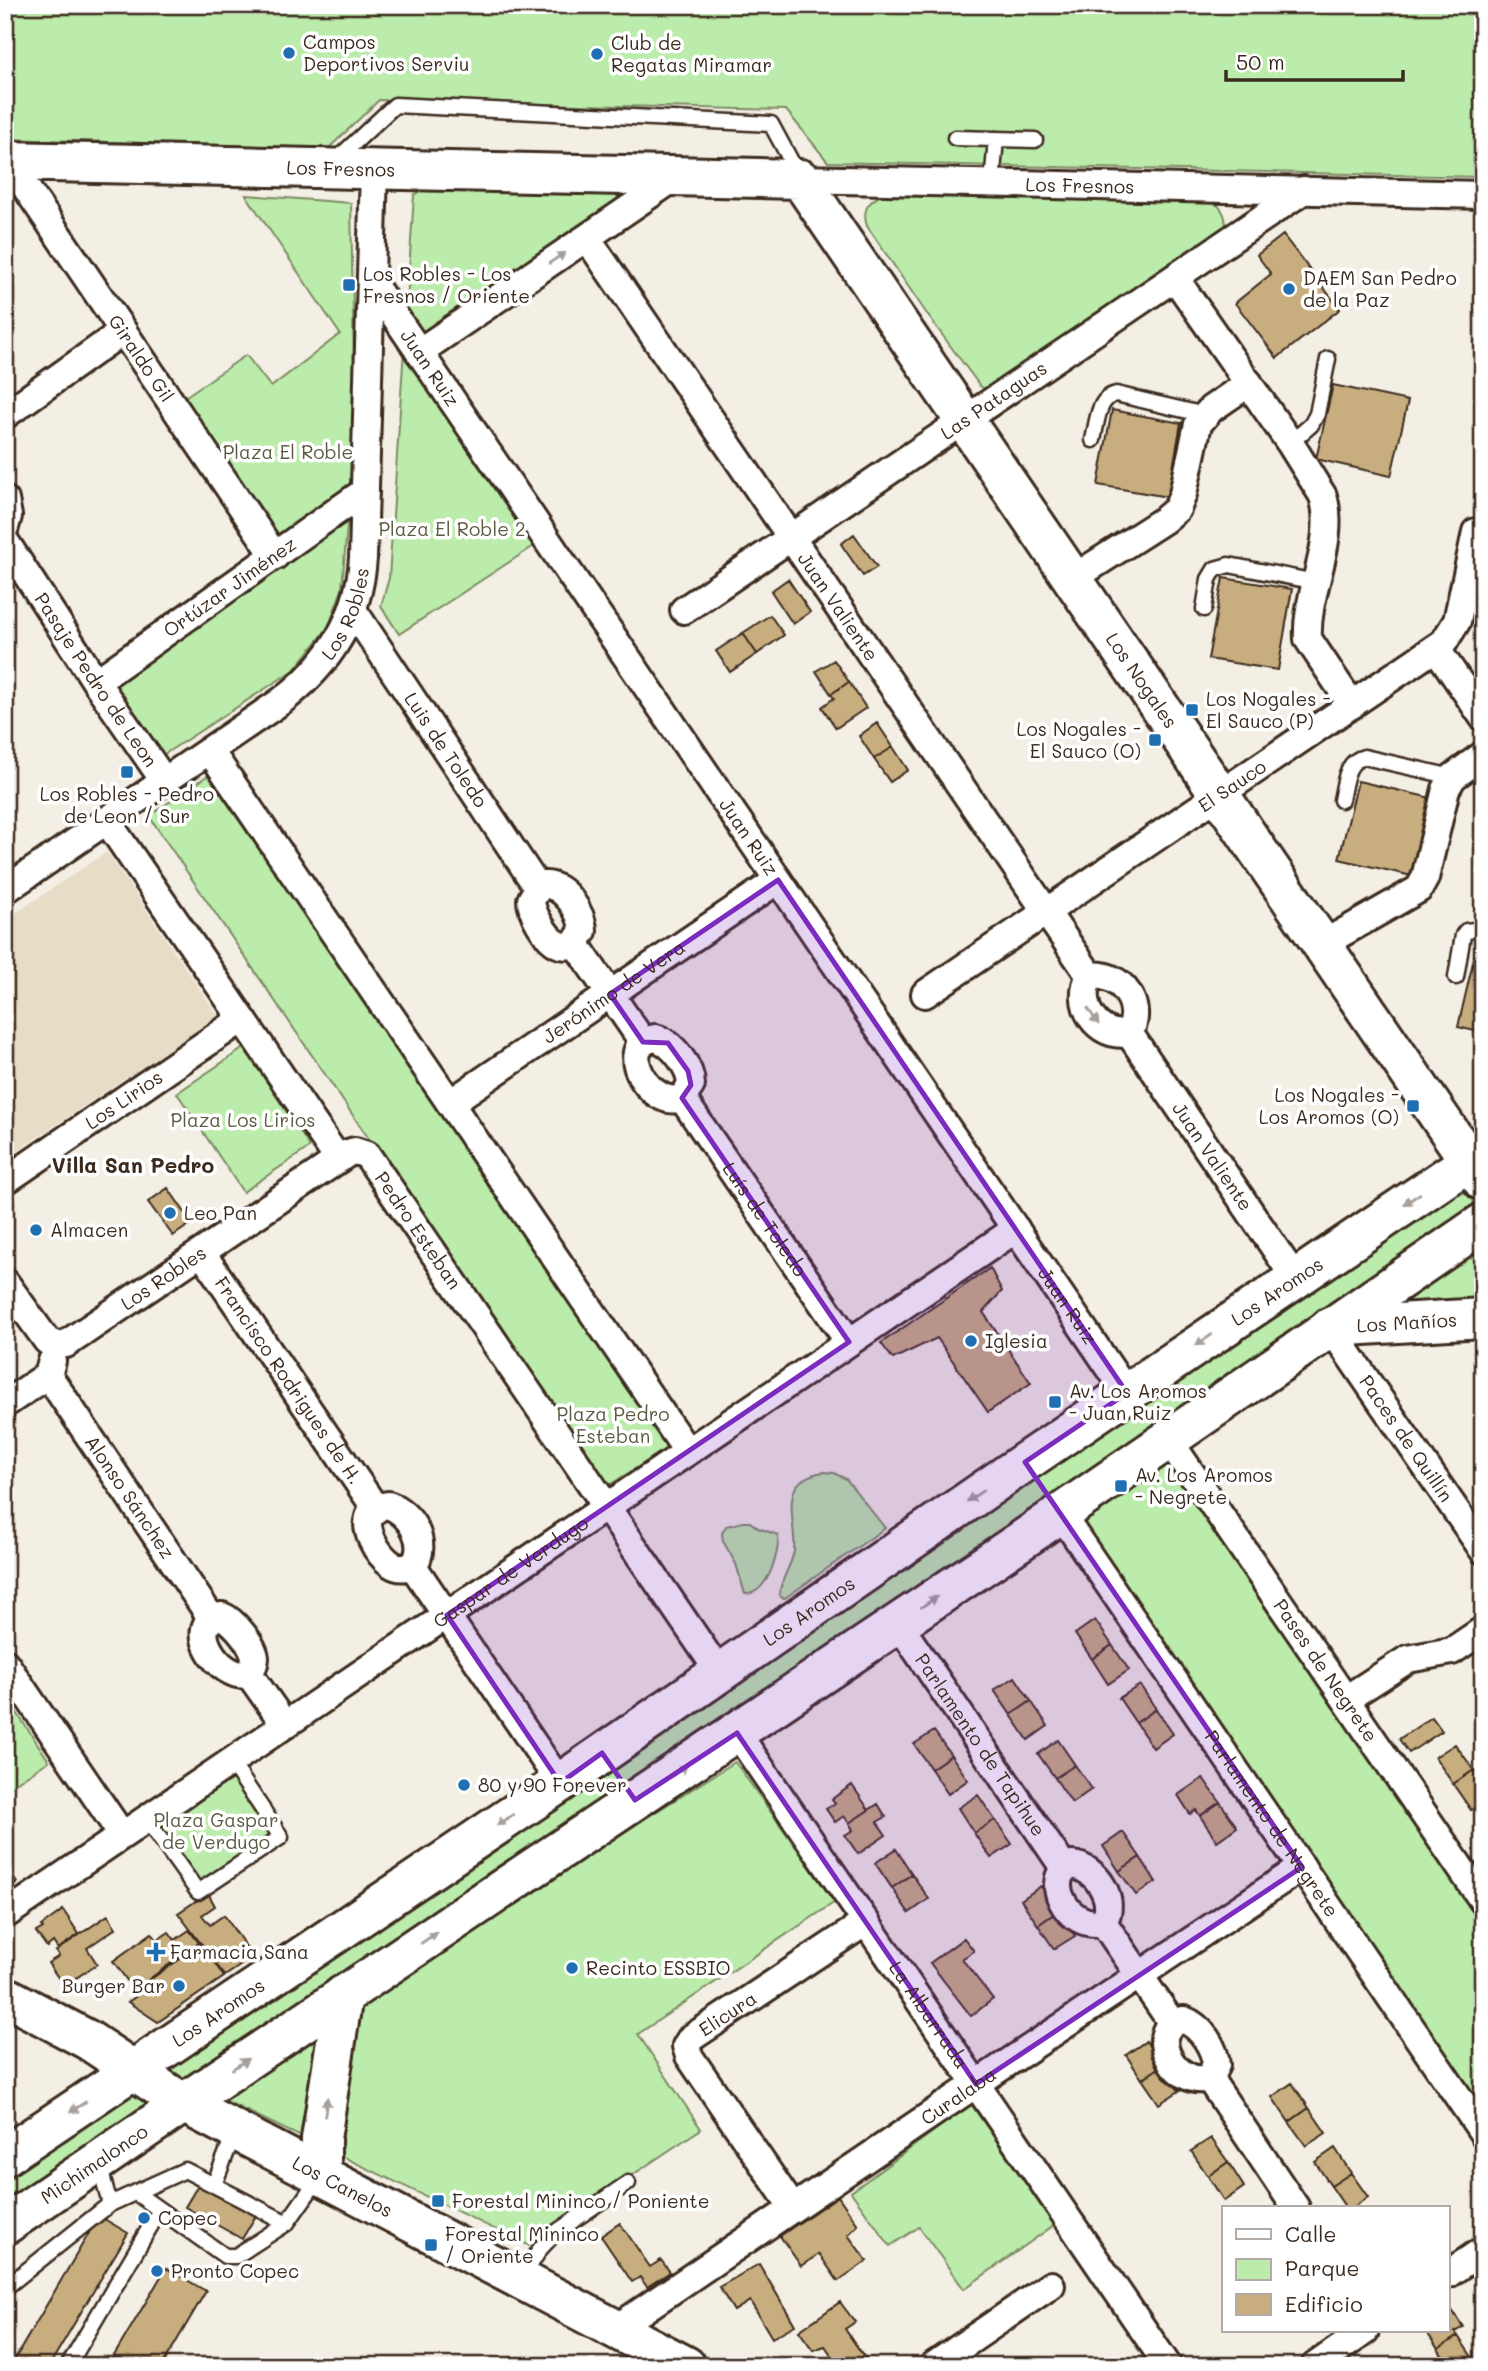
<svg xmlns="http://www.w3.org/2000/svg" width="1488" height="2371" viewBox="0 0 1488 2371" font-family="Mali,sans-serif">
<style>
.built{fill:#e7dcc6}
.green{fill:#bcecab;stroke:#7c8b64;stroke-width:2}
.building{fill:#c8ae7f;stroke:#3b2a1e;stroke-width:2}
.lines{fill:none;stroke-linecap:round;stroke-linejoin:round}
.lane-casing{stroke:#3b2a1e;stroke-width:19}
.street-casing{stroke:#3b2a1e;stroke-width:32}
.secondary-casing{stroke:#3b2a1e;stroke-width:44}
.lane{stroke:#fff;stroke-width:14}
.street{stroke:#fff;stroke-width:26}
.secondary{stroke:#fff;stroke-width:38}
.oneway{fill:#a79f9a}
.marked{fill:#7b2cbf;fill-opacity:0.2;stroke:#7b2cbf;stroke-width:5;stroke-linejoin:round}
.poi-dot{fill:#1f6fb2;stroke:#fff;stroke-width:2.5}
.labels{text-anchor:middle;stroke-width:7;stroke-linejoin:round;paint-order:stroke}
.poi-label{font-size:19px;fill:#3b2a1e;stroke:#fff;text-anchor:start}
.street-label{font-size:19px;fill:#3b2a1e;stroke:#fff}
.park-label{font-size:19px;fill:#5b5a41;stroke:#fff}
.neighbourhood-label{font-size:21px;font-weight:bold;fill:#3b2a1e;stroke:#fff}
</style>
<rect width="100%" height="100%" fill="#f4efe5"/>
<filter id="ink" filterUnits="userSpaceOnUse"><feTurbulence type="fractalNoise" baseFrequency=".0143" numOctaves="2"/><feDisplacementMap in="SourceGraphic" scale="14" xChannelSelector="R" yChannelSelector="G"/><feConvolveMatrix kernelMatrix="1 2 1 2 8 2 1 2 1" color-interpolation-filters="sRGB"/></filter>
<g filter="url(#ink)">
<path class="built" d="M107,852L218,1016L5,1159V920Z"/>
<path class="green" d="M5,5H1483V177L828,162L786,110L379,100L329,148L5,139Z
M433,184L649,191L411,351L534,546L399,634L381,606L389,578L414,195Z
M887,193L1207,199C1221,205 1226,213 1226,228L987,390L980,386L929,317L867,226C861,208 870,199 887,193Z
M246,195L351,203L355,424L342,589L328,628L294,670L163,755L106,678L279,562L179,401L246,355L271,387L340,334Z
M213,772L676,1443L606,1487L149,816Z
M244,1048L310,1147L243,1192L177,1093Z
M1471,1191L1482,1205L5,2216V2177L107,2105L1455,1195Z
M1483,1239V1305L1410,1310L1399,1303Z
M1164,1451L1483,1919V2119L1072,1513Z
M824,1472L834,1473L846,1479L885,1528L785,1598L780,1597C777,1586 792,1565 794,1551C797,1519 775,1479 824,1472Z
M743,1522H750L758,1528L778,1535C780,1553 767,1595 745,1594L736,1564L723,1541L722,1533L726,1526Z
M5,1695L49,1761L5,1790Z
M735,1762L835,1902L638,2034L701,2129L528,2245L209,2093Z
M235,1772L278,1836L198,1890L154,1826Z
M971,2104L1057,2223L964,2289L919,2227L890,2246L851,2192Z"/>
<path class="building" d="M1283,235L1340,309L1277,358L1235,303L1271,274L1257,255Z
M1333,385L1408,401L1391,476L1316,459Z
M1112,410L1181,423L1168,497L1098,485Z
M854,534L877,567L863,576L841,544Z
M1223,578L1292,589L1278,670L1208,659Z
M788,579L810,612L793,624L771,591Z
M770,615L784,635L757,654L743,633Z
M743,633L757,654L730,672L716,651Z
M834,660L849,682L831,694L816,671Z
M849,682L866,708L836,728L822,707L834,698L831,694Z
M877,723L893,747L874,759L859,736Z
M893,747L908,770L890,782L874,759Z
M1358,781L1431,798L1412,876L1339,859Z
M1477,945L1483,946V1033L1458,1027Z
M168,1188L192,1223L173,1236L148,1202Z
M990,1268L1002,1291L983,1312L1031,1383L988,1412L937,1338L893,1359L881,1343Z
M1095,1620L1112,1645L1092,1659L1075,1634Z
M1112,1645L1129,1670L1108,1684L1092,1659Z
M1015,1677L1031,1701L1011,1715L994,1690Z
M1140,1685L1156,1709L1136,1723L1119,1698Z
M1031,1701L1048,1726L1028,1740L1011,1715Z
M1156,1709L1173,1734L1153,1748L1136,1723Z
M1432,1717L1442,1731L1409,1753L1399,1739Z
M934,1731L951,1755L931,1769L914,1744Z
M1058,1740L1075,1765L1055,1778L1038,1754Z
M1455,1744L1474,1770L1453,1784L1435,1757Z
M951,1755L968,1780L948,1794L931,1769Z
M1075,1765L1092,1789L1072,1803L1055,1778Z
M1474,1770L1483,1784V1802L1471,1810L1453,1784Z
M1203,1778L1220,1802L1200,1816L1196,1810L1190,1814L1178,1795Z
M852,1785L869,1810L849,1823L844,1816L835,1822L826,1809L835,1803L832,1799Z
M978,1795L995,1820L974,1833L958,1808Z
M1220,1802L1237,1827L1217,1841L1200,1816Z
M878,1804L886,1817L877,1822L886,1835L858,1854L845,1835L853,1830L849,1823Z
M995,1820L1012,1844L991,1858L974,1833Z
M1123,1832L1140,1857L1119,1871L1103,1846Z
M896,1849L912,1874L892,1888L875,1863Z
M1140,1857L1156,1882L1136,1895L1119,1871Z
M5,1866L17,1883L5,1892Z
M912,1874L929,1899L909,1913L892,1888Z
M1041,1886L1058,1911L1038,1925L1021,1900Z
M208,1893L215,1906L202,1915L210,1925L224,1915L253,1957L225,1976L178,1913Z
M63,1910L79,1934L58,1949L53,1942L47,1947L36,1932L43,1928L41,1926Z
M1058,1911L1075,1936L1054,1949L1038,1925Z
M108,1915L116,1928L87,1948L97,1964L64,1986L48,1963L59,1956L56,1951Z
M189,1930L199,1943L134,1990L113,1961L152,1933L157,1940L169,1932L175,1940Z
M964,1938L974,1951L962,1959L993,1999L971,2016L930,1963Z
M202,1944L224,1977L158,2022L128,2002L148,1988L145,1983Z
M1146,2041L1162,2066L1142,2079L1126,2055Z
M1162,2066L1179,2091L1159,2104L1142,2079Z
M1292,2083L1309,2108L1289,2122L1272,2097Z
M1309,2108L1326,2133L1306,2146L1289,2122Z
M1211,2138L1228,2162L1208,2176L1191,2151Z
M1335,2148L1351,2173L1331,2186L1315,2162Z
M1228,2162L1244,2187L1224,2201L1208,2176Z
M1351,2173L1368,2197L1352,2208H1346L1331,2186Z
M201,2180L258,2212L242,2239L185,2207Z
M838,2196L858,2225L848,2235L867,2261L838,2281L819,2254L801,2266L780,2236Z
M99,2216L128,2233L49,2366H19L13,2362Z
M620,2223L650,2267L661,2260L670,2272L647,2287L640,2277L632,2282L601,2236Z
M759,2264L795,2325L772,2338L750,2301L734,2311L719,2287Z
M166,2268L206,2291L162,2366H108Z
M840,2302L855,2322L845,2329L869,2364L866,2366H839L825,2346L813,2350L799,2331Z
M1450,2307L1463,2327L1455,2332L1458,2336L1438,2349L1426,2331H1448V2308Z
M1458,2336L1474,2360L1465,2366H1449L1438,2349Z"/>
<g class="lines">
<g class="lane-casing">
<path id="lane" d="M955,138L1035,140
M335,161L395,105L771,124L798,174
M992,183L996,139
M1093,440C1097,424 1097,398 1116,394L1205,415
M1290,443L1311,425L1317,414L1328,359
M1204,609L1209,579L1215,569L1229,565L1316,582
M1341,800C1345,784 1345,761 1364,757L1453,777
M1456,977L1463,935L1466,931L1483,929
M146,1819L198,1892L281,1837L231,1762
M99,2165L110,2204
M214,2185L235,2131
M136,2193L225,2256H236L287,2223
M522,2278L540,2249L555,2233L628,2183
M5,2288L110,2204L185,2170L287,2223L320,2176
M68,2366L160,2210"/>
</g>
<g class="street-casing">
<g id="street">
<path id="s1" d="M8,161L275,556"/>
<path id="s2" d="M800,179L1483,195"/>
<path id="s3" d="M587,238L1090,976"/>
<path d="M1175,278L1290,443L1323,496C1337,541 1305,593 1308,639L1352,705"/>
<path id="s4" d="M371,281L1127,1393"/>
<path d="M419,352L677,176"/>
<path d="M5,415L123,331"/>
<path d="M5,500L8,516L5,527"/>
<path id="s5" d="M5,541L96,682L165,782"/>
<path d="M1072,579L1164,520L1177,509L1183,494L1198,424L1211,409L1249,383"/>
<path id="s6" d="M353,610L538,888"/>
<path id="s7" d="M684,610L1304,190"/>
<path d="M1436,648L1483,717"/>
<path id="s8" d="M96,682L365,491"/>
<path d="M210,751L687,1451"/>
<path d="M107,821L338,1159"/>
<path d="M544,885C563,883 583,913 583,931L575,943C569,946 564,947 558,944C546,939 531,912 531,900L538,888Z"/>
<path id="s9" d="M5,890L280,702C328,666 359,619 363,558L374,169"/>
<path d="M575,943L643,1042"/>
<path d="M1321,945L1419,889L1425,878L1446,789L1453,777L1483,755"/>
<path d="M1090,976C1074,1004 1097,1039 1129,1033"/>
<path d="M1090,976C1121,971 1145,1006 1129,1033"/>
<path id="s10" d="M925,994L1444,642L1457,621L1476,532"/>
<path id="s11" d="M1129,1033L1295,1278"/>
<path d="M655,1038C672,1042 691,1067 691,1085L682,1098C650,1110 613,1045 655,1038Z"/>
<path id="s12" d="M682,1098L849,1342"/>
<path id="s13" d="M450,1103L778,880"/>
<path id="s14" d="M5,1181L242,1019"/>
<path id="s15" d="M202,1253L376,1509"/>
<path id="s16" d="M5,1282L47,1341L56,1345L66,1344L348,1153L355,1151L367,1155L719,1672"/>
<path id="s17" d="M1330,1327L1483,1550"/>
<path id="s18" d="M48,1375L212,1619"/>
<path d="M5,1404L48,1375L52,1361"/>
<path id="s19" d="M1168,1439L1483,1901"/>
<path d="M388,1505C410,1512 430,1544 413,1566C406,1568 398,1569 391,1564C377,1554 363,1530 370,1514L381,1506Z"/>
<path id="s20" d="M1060,1513L1483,2133"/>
<path d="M413,1566L560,1783"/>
<path d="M222,1616C233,1620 254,1645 255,1658C255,1664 252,1669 249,1674C219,1682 182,1621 222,1616Z"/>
<path id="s21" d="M898,1623L1064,1868"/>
<path d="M5,1663L122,1835"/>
<path d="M249,1674L285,1725"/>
<path d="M1346,1699L1408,1659L1452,1651L1483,1630"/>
<path id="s22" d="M737,1733L1168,2366"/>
<path d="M1072,1865C1096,1867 1118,1901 1103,1922C1066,1931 1041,1875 1072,1865Z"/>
<path id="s23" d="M5,1915L1016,1229"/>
<path d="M1103,1922L1172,2023"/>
<path d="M1184,2020C1201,2026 1215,2048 1216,2065L1209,2078C1172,2089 1143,2024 1184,2020Z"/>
<path d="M1209,2078L1296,2208"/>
<path id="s24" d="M793,2208L689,2056L686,2046L691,2038L866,1922"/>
<path d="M1448,2274L1483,2250"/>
<path id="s25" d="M615,2329L976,2084L1302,1867"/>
<path d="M933,2366L1051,2285"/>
<path d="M1315,2366L1365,2331"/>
</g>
</g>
<g class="secondary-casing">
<g id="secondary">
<path id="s26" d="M5,161L800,179L1483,1181"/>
<path id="s27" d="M1330,1327L1483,1318"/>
<path id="s28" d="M5,1996L88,2040L183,2103L686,2366"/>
<path id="s29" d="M5,2156L560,1783L1025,1462L1483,1152"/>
<path d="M321,2175V2139L343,1995"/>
<path id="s30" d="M5,2225L219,2079L1022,1540L1483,1223"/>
</g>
</g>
<use href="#lane" class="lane"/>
<use href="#street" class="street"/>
<use href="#secondary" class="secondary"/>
</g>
<defs><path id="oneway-solid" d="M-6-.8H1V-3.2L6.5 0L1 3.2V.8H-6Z" transform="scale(1.75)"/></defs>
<g class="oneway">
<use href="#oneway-solid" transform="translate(557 258) rotate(-34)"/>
<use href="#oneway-solid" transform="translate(1093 1016) rotate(56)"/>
<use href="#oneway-solid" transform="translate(1412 1199) rotate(146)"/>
<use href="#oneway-solid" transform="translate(1204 1340) rotate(146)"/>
<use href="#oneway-solid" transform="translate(975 1496) rotate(146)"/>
<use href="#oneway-solid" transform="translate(929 1602) rotate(-34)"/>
<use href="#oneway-solid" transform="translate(679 1771) rotate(-34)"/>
<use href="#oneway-solid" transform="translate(505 1820) rotate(146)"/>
<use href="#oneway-solid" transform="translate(429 1938) rotate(-34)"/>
<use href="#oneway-solid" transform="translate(240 2064) rotate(-34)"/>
<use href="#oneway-solid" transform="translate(78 2107) rotate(146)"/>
<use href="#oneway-solid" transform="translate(326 2107) rotate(-82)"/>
</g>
</g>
<path class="marked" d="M778,880L1127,1393L1025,1462L1302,1867L976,2084L737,1733L635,1800L602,1753L560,1783L447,1615L849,1342L682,1098L691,1085L688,1071L668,1043L643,1042L610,994Z"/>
<g class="poi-dot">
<circle cx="289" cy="53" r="7"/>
<circle cx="597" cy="54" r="7"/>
<rect x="342" y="278" width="14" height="14" rx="3.5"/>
<circle cx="1289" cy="289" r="7"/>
<rect x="1185" y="703" width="14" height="14" rx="3.5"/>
<rect x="1148" y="733" width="14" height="14" rx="3.5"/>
<rect x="120" y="765" width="14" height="14" rx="3.5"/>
<rect x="1406" y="1099" width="14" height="14" rx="3.5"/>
<circle cx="170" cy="1213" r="7"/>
<circle cx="36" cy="1230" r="7"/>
<circle cx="971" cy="1341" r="7"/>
<rect x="1048" y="1395" width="14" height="14" rx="3.5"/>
<rect x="1114" y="1479" width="14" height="14" rx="3.5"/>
<circle cx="464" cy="1785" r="7"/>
<path d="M152.5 1941.5h7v7h7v7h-7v7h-7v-7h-7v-7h7z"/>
<circle cx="572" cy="1968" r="7"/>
<circle cx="179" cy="1986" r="7"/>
<rect x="431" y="2194" width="14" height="14" rx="3.5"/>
<circle cx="144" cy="2218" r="7"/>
<rect x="424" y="2238" width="14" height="14" rx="3.5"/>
<circle cx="157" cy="2271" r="7"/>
</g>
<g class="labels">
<g class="poi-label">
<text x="303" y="49">Campos<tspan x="303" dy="22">Deportivos Serviu</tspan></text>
<text x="611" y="50">Club de<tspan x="611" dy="22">Regatas Miramar</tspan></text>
<text x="363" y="281">Los Robles - Los<tspan x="363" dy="22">Fresnos / Oriente</tspan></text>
<text x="1303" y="285">DAEM San Pedro<tspan x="1303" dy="22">de la Paz</tspan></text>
<text x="1206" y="706">Los Nogales -<tspan x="1206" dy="22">El Sauco (P)</tspan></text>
<text x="1141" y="736" text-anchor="end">Los Nogales -<tspan x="1141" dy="22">El Sauco (O)</tspan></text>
<text x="127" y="801" text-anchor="middle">Los Robles - Pedro<tspan x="127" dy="22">de Leon / Sur</tspan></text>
<text x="1399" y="1102" text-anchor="end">Los Nogales -<tspan x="1399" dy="22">Los Aromos (O)</tspan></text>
<text x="184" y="1220">Leo Pan</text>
<text x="50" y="1237">Almacen</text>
<text x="985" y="1348">Iglesia</text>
<text x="1069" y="1398">Av. Los Aromos<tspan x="1069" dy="22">- Juan Ruiz</tspan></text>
<text x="1135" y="1482">Av. Los Aromos<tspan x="1135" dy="22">- Negrete</tspan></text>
<text x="478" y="1792">80 y 90 Forever</text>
<text x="170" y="1959">Farmacia Sana</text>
<text x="586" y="1975">Recinto ESSBIO</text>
<text x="165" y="1993" text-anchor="end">Burger Bar</text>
<text x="452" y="2208">Forestal Mininco / Poniente</text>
<text x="158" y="2225">Copec</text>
<text x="445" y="2241">Forestal Mininco<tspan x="445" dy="22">/ Oriente</tspan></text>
<text x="171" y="2278">Pronto Copec</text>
</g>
<g class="street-label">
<text dy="7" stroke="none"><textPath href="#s26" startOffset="336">Los Fresnos</textPath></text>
<text dy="7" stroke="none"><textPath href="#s2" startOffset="280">Los Fresnos</textPath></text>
<text dy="7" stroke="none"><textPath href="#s1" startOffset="238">Giraldo Gil</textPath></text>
<text dy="7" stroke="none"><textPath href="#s4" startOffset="105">Juan Ruiz</textPath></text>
<text dy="7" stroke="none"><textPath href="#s7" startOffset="374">Las Pataguas</textPath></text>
<text dy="7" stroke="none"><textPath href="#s8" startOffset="164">Ortúzar Jiménez</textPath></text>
<text dy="7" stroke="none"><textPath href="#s3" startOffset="446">Juan Valiente</textPath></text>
<text dy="7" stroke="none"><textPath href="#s9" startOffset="446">Los Robles</textPath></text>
<text dy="7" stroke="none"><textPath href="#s5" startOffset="166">Pasaje Pedro de Leon</textPath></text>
<text dy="7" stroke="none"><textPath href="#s26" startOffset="1402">Los Nogales</textPath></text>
<text dy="7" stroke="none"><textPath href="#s6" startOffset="168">Luis de Toledo</textPath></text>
<text dy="7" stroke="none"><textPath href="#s10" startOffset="371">El Sauco</textPath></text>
<text dy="7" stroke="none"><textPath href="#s4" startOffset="672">Juan Ruiz</textPath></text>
<text dy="7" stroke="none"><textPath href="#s13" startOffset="198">Jerónimo de Vera</textPath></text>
<text dy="7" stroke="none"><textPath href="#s14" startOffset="144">Los Lirios</textPath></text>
<text dy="7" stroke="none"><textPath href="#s11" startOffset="149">Juan Valiente</textPath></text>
<text dy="7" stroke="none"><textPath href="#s12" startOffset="147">Luís de Toledo</textPath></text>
<text dy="7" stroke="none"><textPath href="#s16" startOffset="544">Pedro Esteban</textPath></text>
<text dy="7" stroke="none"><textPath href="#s16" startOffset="210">Los Robles</textPath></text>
<text dy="7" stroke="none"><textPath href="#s29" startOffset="1538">Los Aromos</textPath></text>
<text dy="7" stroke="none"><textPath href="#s4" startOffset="1239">Juan Ruiz</textPath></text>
<text dy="7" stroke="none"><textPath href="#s27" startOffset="77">Los Mañíos</textPath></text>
<text dy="7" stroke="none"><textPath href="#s15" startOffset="154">Francisco Rodrigues de H.</textPath></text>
<text dy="7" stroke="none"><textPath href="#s17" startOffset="135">Paces de Quillín</textPath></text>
<text dy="7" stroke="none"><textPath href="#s18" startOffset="147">Alonso Sánchez</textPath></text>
<text dy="7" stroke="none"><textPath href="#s23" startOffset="611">Gaspar de Verdugo</textPath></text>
<text dy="7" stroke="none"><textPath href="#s29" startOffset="971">Los Aromos</textPath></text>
<text dy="7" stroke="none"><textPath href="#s19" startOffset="280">Pases de Negrete</textPath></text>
<text dy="7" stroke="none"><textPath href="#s21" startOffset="147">Parlamento de Tapihue</textPath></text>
<text dy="7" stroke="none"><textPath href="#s20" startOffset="376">Parlamento de Negrete</textPath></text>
<text dy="7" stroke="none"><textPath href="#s29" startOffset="257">Los Aromos</textPath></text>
<text dy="7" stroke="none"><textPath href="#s24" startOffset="248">Elicura</textPath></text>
<text dy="7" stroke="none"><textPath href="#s22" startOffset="341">La Albarrada</textPath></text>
<text dy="7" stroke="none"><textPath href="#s25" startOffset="415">Curalaba</textPath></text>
<text dy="7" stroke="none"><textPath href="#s30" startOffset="108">Michimalonco</textPath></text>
<text dy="7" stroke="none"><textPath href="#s28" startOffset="388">Los Canelos</textPath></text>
</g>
<g class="park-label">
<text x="288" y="459">Plaza El Roble</text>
<text x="452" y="536">Plaza El Roble 2</text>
<text x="243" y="1127">Plaza Los Lirios</text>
<text x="613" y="1421">Plaza Pedro<tspan x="613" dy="22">Esteban</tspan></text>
<text x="216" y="1827">Plaza Gaspar<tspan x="216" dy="22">de Verdugo</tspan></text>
</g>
<g class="neighbourhood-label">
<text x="133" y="1173">Villa San Pedro</text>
</g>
</g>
<rect width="1488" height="2371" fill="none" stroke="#fff" stroke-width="28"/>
<rect x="14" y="14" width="1460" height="2343" fill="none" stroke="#3b2a1e" stroke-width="2.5" filter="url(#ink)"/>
<rect x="1222" y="2206" width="228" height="126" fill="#ffffff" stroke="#b1aaa5" stroke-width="2"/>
<rect x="1236" y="2229" width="35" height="10" fill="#ffffff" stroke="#b1aaa5" stroke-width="2"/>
<text x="1285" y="2242" font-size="21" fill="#3b2a1e">Calle</text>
<rect x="1236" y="2259" width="35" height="21" fill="#bcecab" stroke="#b1aaa5" stroke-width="2"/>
<text x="1285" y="2276" font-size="21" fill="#3b2a1e">Parque</text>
<rect x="1236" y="2294" width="35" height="21" fill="#c8ae7f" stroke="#b1aaa5" stroke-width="2"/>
<text x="1285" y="2312" font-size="21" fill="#3b2a1e">Edificio</text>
<path d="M1226 70v10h177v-10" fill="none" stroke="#3b2a1e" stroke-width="3.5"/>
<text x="1236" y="70" font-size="21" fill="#3b2a1e" stroke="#ffffff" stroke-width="5" paint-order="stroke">50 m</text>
</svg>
